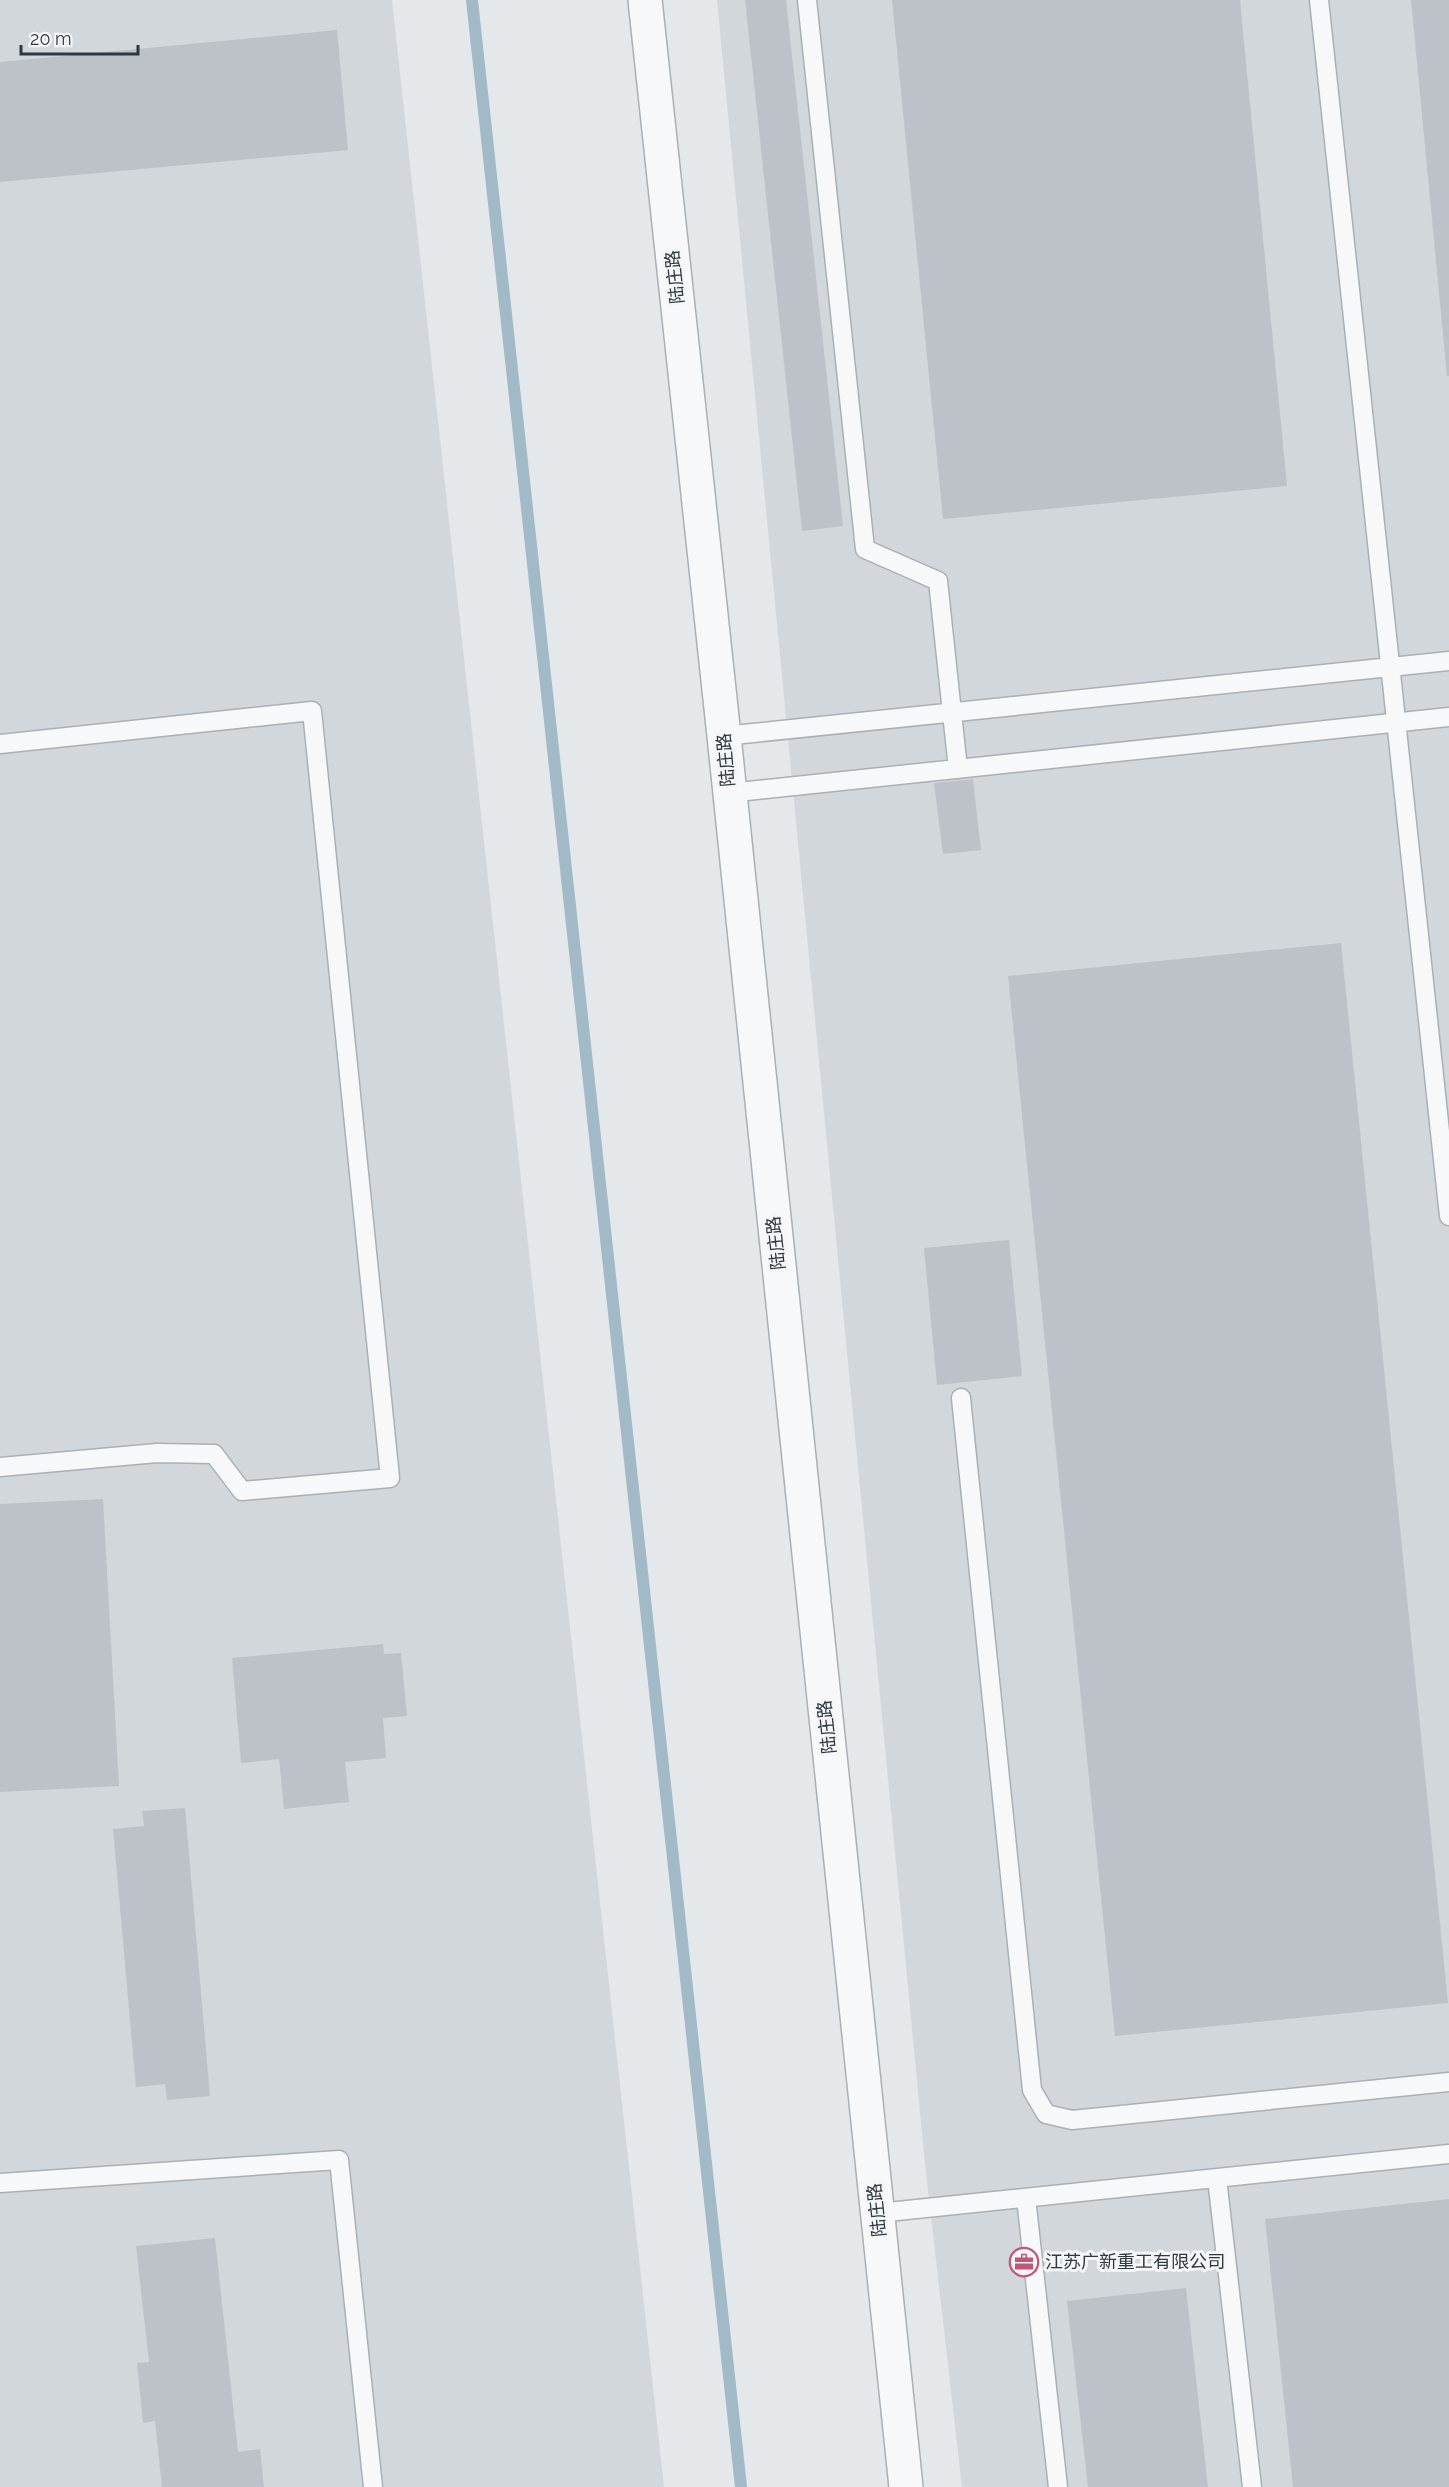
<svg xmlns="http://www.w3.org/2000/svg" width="1449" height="2487" viewBox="0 0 1449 2487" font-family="Raleway,'Noto Sans SC',sans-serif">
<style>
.built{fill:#d2d7dc}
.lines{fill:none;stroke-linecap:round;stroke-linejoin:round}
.stream{stroke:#a2bac7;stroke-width:12}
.building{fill:#bcc2c7}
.service-casing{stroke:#a9b0b5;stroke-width:21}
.tertiary-casing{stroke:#a9b0b5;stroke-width:36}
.service{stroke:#f7f8f9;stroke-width:18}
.tertiary{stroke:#f7f8f9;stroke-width:33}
.labels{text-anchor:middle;stroke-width:6;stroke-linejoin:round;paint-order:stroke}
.street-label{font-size:18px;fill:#2d3842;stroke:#f4f6f8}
.poi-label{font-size:18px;fill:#2d3842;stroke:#f4f6f8;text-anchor:start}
</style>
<rect width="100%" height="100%" fill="#e4e8eb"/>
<path class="built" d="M0,0H392L664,2487H0Z
M717,0H1449V2487H962L925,2164Z"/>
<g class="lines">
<path class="stream" d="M472,0L741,2487"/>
</g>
<path class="building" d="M745,0H786L843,526L802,531Z
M892,0H1240L1287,486L943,519Z
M1411,0H1449V376H1447Z
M337,30L348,150L0,182V62Z
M973,779L981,850L943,854L934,783Z
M1341,943L1448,2003L1115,2036L1008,976Z
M1009,1240L1022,1376L937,1385L924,1248Z
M103,1499L119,1786L0,1792V1504Z
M383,1644L384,1654L401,1653L407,1716L383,1718L386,1758L345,1762L349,1802L284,1809L279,1759L241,1763L232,1658Z
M185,1808L210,2096L167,2100L165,2084L136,2087L113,1829L144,1826L142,1811Z
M1449,2199V2487H1293L1265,2219Z
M215,2238L238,2452L260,2449L264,2487H162L155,2421L143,2423L137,2363L149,2362L136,2246Z
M1186,2288L1208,2487H1088L1067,2301Z"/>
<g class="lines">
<g class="service-casing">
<path id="service" d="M807,0L865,549L938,581L958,769
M1319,0L1449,1216
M724,736L1449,661
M0,744L312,711L390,1478L242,1491L214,1454L157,1453L0,1467
M729,793L1449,717
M961,1398L1032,2090L1046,2114L1072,2120L1449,2082
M1217,2178L1252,2487
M0,2183L339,2160L373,2487
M1026,2198L1058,2487
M878,2213L1449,2154"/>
</g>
<g class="tertiary-casing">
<path id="tertiary" d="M645,0L724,736L906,2487"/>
</g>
<use href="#service" class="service"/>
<use href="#tertiary" class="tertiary"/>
</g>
<defs>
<g id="office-ring" transform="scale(1.5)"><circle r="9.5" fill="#f4f6f8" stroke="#c45576" stroke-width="1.5"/><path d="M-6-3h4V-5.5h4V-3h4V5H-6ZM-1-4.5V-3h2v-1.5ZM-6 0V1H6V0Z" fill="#c45576"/></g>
</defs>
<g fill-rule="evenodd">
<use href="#office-ring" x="1024" y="2262"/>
</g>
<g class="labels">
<g class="street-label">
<text transform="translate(675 277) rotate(-96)" y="6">陆庄路</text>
<text transform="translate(726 760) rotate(-95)" y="6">陆庄路</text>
<text transform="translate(776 1243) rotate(-96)" y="6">陆庄路</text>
<text transform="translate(827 1727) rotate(-96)" y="6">陆庄路</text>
<text transform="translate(877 2210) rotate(-96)" y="6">陆庄路</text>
</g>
<g class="poi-label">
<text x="1045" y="2268">江苏广新重工有限公司</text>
</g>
</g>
<path d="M21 45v9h117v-9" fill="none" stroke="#2d3842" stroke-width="3"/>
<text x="30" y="45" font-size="18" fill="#2d3842" stroke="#f4f6f8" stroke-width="4.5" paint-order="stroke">20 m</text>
</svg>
